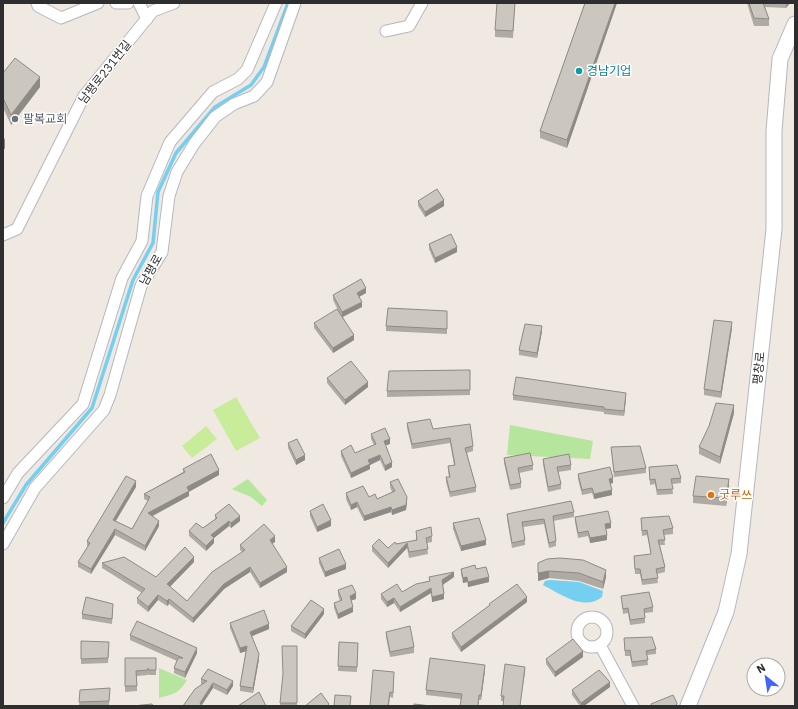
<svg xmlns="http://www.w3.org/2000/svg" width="798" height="709" viewBox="0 0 798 709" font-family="'IBM Plex Sans','Noto Sans KR',sans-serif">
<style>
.green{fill:#b6e59e}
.pitch{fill:#c9ec9a}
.water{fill:#75cff0}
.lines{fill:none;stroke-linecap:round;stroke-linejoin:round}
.stream{stroke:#75cff0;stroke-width:3.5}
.street-casing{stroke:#b4b7c1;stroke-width:13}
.secondary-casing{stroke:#b4b7c1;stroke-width:17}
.street{stroke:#fff;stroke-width:11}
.secondary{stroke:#fff;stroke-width:15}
.wall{fill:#afaba4}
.shaded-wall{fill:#8e8b86}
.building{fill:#cbc7bf;stroke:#8e8b86}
.culture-dot{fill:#0f9aa8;stroke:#fff;stroke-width:1.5}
.worship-dot{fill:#6b7280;stroke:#fff;stroke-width:1.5}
.food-dot{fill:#e8710a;stroke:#fff;stroke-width:1.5}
.labels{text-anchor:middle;stroke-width:3;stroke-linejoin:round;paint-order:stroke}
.culture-label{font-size:12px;fill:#0d838f;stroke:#fff;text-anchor:start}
.street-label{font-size:12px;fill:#2e2e2e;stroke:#fff}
.worship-label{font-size:12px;fill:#5b616d;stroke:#fff;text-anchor:start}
.food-label{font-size:12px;fill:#c56008;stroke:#fff;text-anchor:start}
</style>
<rect width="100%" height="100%" fill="#efe9e1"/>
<path class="green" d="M510,425L593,441L590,459L507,455Z
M248,479L267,500L262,506L251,497L232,489Z
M159,668L187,680C179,693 174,694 159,698Z"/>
<path class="pitch" d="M236,397L260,438L236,451L213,410Z
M206,426L217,439L192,458L182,446Z"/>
<path class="water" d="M550,580L579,582L603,591L602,597C584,612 559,593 543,585L545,581Z"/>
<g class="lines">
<path class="stream" d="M3,523L26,485L92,408L133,280L153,243L158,192L176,153L215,107L251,85L264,67L288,3"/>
<g class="street-casing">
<path id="street" d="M37,3L38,6L61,18L98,3
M116,3H128
M139,3L147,19
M386,31L409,26L422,3
M3,235L17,229L84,96L153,11L174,3
M3,498L18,473L83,404L122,278L142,241L147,196L170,142L213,92L238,79L247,70L276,3
M3,544L35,488L104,410L110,395L141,286L162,252L169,196L177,172L194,144L215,117L234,104L254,96L267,82L295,3
M577 632a15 15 0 1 1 30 0a15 15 0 1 1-30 0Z
M600,645L633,706"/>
</g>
<g class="secondary-casing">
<path id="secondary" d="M688,706L726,612L739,554L774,229V131L780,59L795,24"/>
</g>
<use href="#street" class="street"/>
<use href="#secondary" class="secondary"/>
</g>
<path class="wall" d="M515,3L513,38L495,37V30Z
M585,3H617L567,148L540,138V131Z
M747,3H790L786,8L765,7L769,19V26H754Z
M3,73L40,87L11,125L4,110Z
M418,201L444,206L425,217L418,206Z
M429,244L457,252L435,263L429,249Z
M366,293L359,297L362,307L343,317L354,340L333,353L314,328V323L338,310L333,300V295Z
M447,311V334L386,331V326Z
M732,328L721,398L704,395V389Z
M542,331L537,358L519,355V350Z
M470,370V395L387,397V391Z
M327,378L368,387L345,405L327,383Z
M513,395L626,398L624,416L604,414V412L513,400Z
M734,413L720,464L699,454V447Z
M407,423L433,429L473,446V451L467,453L476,487V492L450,497L446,482V477H449L448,471V466L454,465L450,443L412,449L407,428Z
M371,434L390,444L385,445L392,467L385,471L380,460L370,465V469L351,478L341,456V451L355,453L374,445L371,439Z
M288,443L305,460L296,465L288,448Z
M611,447L646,468V473L614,477Z
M504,458L533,465V470L519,473L521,483V488L510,490L504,463Z
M543,459L571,465V470L558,472L561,484V489L548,492L543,464Z
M649,467L681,478V483L672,484L673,494L657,495L655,484L650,485Z
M183,469L219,475L189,491V496L153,516L159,526L145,551L115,535L91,574L78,567V562L88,546H87V541L136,487L116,521L132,529L148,501L144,499V494L183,472Z
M578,474L613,483L610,484L612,495L594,499L592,493L582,495L578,479Z
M390,482L407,502L406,510L392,515L391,512L364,521L357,507L351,510L346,499V493L377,499L392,492L390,487Z
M729,487L726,506L693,503V496Z
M310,511L331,526L317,532L310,516Z
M574,512V517L553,521L556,541V546L549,548L544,524L523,527L525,540V545L512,548L507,519V514Z
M215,515L240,521L231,528L229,526L214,538V543L206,551L189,536V531L203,528L215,519Z
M575,517L611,528L606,529L607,540L590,543L588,536L578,538L575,522Z
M641,518L673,528V534L664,535L665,545H660L665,567V572L657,574L658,583L642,585L640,574H635L634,556L651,554L647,535L642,536Z
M453,523L486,545L461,551L453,529Z
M416,531L432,536V542L427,543L428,554L409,558L407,548L388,568L372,551V546L388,548L396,544L416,540Z
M275,542L272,544L287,572L260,588L250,572L224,589L193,623L169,604L167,606L158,600L148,612L137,603V598L142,593L102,568V563L156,577L194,562L169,587L187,601L242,552L240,550V545Z
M319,558L346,569L325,577L319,563Z
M538,563L606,577L603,589L579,581L549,578L538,581Z
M461,569H476L489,582L468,587L467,582L463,583L461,574Z
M429,577H454L443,585L444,599L432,602L431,593L400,612L394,603L387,607L381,599V594L402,592L429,581Z
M338,590L356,599L351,600L353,612L338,619L334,608V603L340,601L338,595Z
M621,596L653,607V612L645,613V623L630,625L628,613L623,614Z
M527,602L461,652L452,638V633L489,606V604Z
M113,609L112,624L82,619V614Z
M324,614L305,639L291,631V626Z
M230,623L269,629L252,636L259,659L253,693L240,691V686L246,651L240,653L230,628Z
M386,632L414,647V653L390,657L386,637Z
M130,635L197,653L185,678L174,673V668L177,661L130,640Z
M624,638L656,649V654L647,655L648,665L632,667L630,656H625Z
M81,641L109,647L108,663L81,664Z
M358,643L357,672L338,671V666Z
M297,646V706H280V703Z
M583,657L555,677L546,664V659Z
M125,658H156V675H149L148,674V675L137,676V691L125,692Z
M485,670L481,700H479L478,706H460L461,699L426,695V690Z
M525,672L503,701H501V696Z
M394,677L393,698L390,697L389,706H370Z
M201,679L233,686L227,695L213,688L202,705L183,706L202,684H201Z
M610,687L584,706H580L572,695V690Z
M110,688L109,706H79L80,690Z"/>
<path class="shaded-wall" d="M615,3H617L567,148V140Z
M786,3H790L786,8Z
M40,77V87L11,125V115Z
M4,100V110L3,112V102Z
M5,138V148L3,151V141Z
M444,200V206L425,217V212Z
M457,247V252L435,263V258Z
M366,288V293L357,298V293Z
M362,302V307L342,317V312Z
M732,322V328L721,398V392Z
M542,326V331L537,358V353Z
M354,335V340L333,353V348Z
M368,382V387L345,405V400Z
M626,393V398L624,416V411Z
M734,405V413L720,464V457Z
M390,439V444L384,446V441Z
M305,455V460L296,465V460Z
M380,455V460L370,465V469L351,478V473L368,460Z
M392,462V467L385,471V466Z
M219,470V475L187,493V487Z
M613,478V483L609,484V479Z
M729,479V487L726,506V498Z
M136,481V487L113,525V520Z
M612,490V495L594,499V494Z
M189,491V496L148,518V513Z
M407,497V502L406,510L392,515V510Z
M357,502V507L351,510V505Z
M391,507V512L364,521V516Z
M240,516V521L231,528V523Z
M331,520V526L317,532V527Z
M159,521V526L145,551V546Z
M229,521V526L214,538V543L206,551V546L211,535Z
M611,523V528L605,529V524Z
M115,529V535L91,574V569Z
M607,535V540L590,543V538Z
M275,536V542L270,545V540Z
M486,540V545L461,551V546Z
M407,543V548L388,568V563Z
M194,557V562L167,590V584Z
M346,564V569L325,577V572Z
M250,567V572L224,589L193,623V618L224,584Z
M287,567V572L260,588V583Z
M606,570V577L603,589V582Z
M549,571V578L538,581V573Z
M454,572V577L442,585V580Z
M467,577V582L463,583V578Z
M489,577V582L468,587V582Z
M431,588V593L400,612V607Z
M356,593V599L350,601V596Z
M444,594V599L432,602V597Z
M158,595V600L148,612V607Z
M527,597V602L461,652V647Z
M394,598V603L387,607V602Z
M169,599V604L167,606V601Z
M353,607V612L338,619V614Z
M324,609V614L305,639V634Z
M269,624V629L250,637V632Z
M247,646V651L240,653V648Z
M197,648V653L185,678V672Z
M583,651V657L555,677V672Z
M259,654V659L253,693V688Z
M485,665V670L481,700V695Z
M525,667V672L520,706Z
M233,681V686L227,695V690Z
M610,682V687L584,706H581V703Z
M213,683V688L201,706L200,703Z"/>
<path class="building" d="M497,3H515L513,31L495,30Z
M585,3H615L567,140L540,131Z
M749,3H763L769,19L754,18Z
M15,58L40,77L11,115L4,100L3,102V73Z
M437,189L444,200L425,212L418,201Z
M451,234L457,247L435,258L429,244Z
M361,279L366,288L357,293L362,302L342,312L333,295Z
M388,308L447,311V329L386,326Z
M337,309L354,335L333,348L314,323Z
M714,320L732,322L721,392L704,389Z
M525,324L542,326L537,353L519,350Z
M351,361L368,382L345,400L327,378Z
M470,370V390L387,391L389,371Z
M516,377L626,393L624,411L604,409V407L513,395Z
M716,403L734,405L720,457L699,447L709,426Z
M430,419L433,429L470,424L473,446L465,448L476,487L450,492L446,477H450L448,466L455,465L450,438L412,444L407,423Z
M385,428L390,439L384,441L392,462L385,466L380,455L368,460L370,464L351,473L341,451L351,445L355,453L376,444L371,434Z
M297,439L305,455L296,460L288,443Z
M640,446L646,468L614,472L611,447Z
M530,453L533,465L518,468L521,483L510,485L504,458Z
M211,454L219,470L187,487L189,491L148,513L159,521L145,546L115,529L91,569L78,562L90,543L87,541L126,476L136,481L113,520L132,529L150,497L144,494L185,472L183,469Z
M569,454L571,465L557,467L561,484L548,487L543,459Z
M677,465L681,478L671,479L673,489L657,490L655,479L650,480L649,467Z
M610,467L613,478L609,479L612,490L594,494L592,488L582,490L578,474Z
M696,476L729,479L726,498L693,496Z
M398,479L407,497L406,505L392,510L391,507L364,516L357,502L351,505L346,493L363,486L369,497L375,494L377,499L395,491L390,482Z
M571,501L574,512L553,516L556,541L549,543L544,519L522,522L525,540L512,543L507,514Z
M229,504L240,516L231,523L229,521L211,535L214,538L206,546L189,531L196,523L203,528L217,518L215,515Z
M323,504L331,520L317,527L310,511Z
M608,511L611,523L605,524L607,535L590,538L588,531L578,533L575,517Z
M669,516L673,528L663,530L665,540H658L665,567L656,569L658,578L642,580L640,569H635L634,556L651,554L647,530L642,531L641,518Z
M479,518L486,540L461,546L453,523Z
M264,524L275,536L270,540L287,567L260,583L250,567L224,584L193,618L169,599L167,601L158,595L148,607L137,598L145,589L102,563L124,557L156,577L185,547L194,557L167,584L187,601L212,572L245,550L240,545Z
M431,527L432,536L426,538L428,549L409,552L407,543L388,563L372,546L379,539L388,548L395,542L396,544L417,540L416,531Z
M339,549L346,564L325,572L319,558Z
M560,558L583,560L606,570L603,582L579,573L549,571L538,573V563L547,559Z
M475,565L476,569L486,567L489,577L468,582L467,577L463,578L461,569Z
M454,572L442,580L444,594L432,597L431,588L400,607L394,598L387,602L381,594L397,584L402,592L416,584L430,581L429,577Z
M517,584L527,597L461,647L452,633L490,605L489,604Z
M352,585L356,593L350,596L353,607L338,614L334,603L342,600L338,590Z
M649,592L653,607L644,609L645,618L630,620L628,608L623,609L621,596Z
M86,597L113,604L112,619L82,614Z
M311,600L324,609L305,634L291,626Z
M264,610L269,624L250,632L259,654L253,688L240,686L247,646L240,648L230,623Z
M137,621L197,648L185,672L174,668L178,658H183L130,635Z
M410,626L414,647L390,652L386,632Z
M652,637L656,649L646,651L648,660L632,662L630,650L625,651L624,638Z
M573,639L583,651L555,672L546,659Z
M81,641L109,642L108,658L81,659Z
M339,642L358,643L357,667L338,666Z
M282,646H297V703H280L283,674Z
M125,658H156V670H149L148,668V670L136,671L137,686H125Z
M430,658L485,665L481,695H479L478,706H460L462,694L426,690Z
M505,664L525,667L520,706H503L504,696H501Z
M208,669L233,681L227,690L213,683L200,703L202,706H183L195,689L207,681L201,679Z
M373,670L394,672L393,693L390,692L388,706H370Z
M599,670L610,682L581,703L572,690Z
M110,688L109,701L79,702L80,690Z
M259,692L266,706H238Z
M321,693L329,704L327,706H305Z
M335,695L351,696L350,706H334Z
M673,695L677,703L676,706H652L651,704Z
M152,704L153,706H133Z
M414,704L431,706H414Z"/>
<circle class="culture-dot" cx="579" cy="71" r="4"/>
<circle class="worship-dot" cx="15" cy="119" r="4"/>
<circle class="food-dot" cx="711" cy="495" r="4"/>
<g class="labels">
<g class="culture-label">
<text x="587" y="75">경남기업</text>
</g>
<g class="street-label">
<text transform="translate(105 72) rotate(-52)" y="4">남평로231번길</text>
<text transform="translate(151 270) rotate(-61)" y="4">남평로</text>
<text transform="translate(759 368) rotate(-84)" y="4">평창로</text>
</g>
<g class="worship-label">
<text x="23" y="123">팔복교회</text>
</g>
<g class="food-label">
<text x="719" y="499">굿루쓰</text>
</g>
</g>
<rect width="798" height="709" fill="none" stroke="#2e2e2e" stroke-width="8"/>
<g transform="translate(766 677) rotate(330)"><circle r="19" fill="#ffffff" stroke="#ababab"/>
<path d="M0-3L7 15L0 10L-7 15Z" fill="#4264fb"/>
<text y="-6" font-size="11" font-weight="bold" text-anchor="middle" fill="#2e2e2e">N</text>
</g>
</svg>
